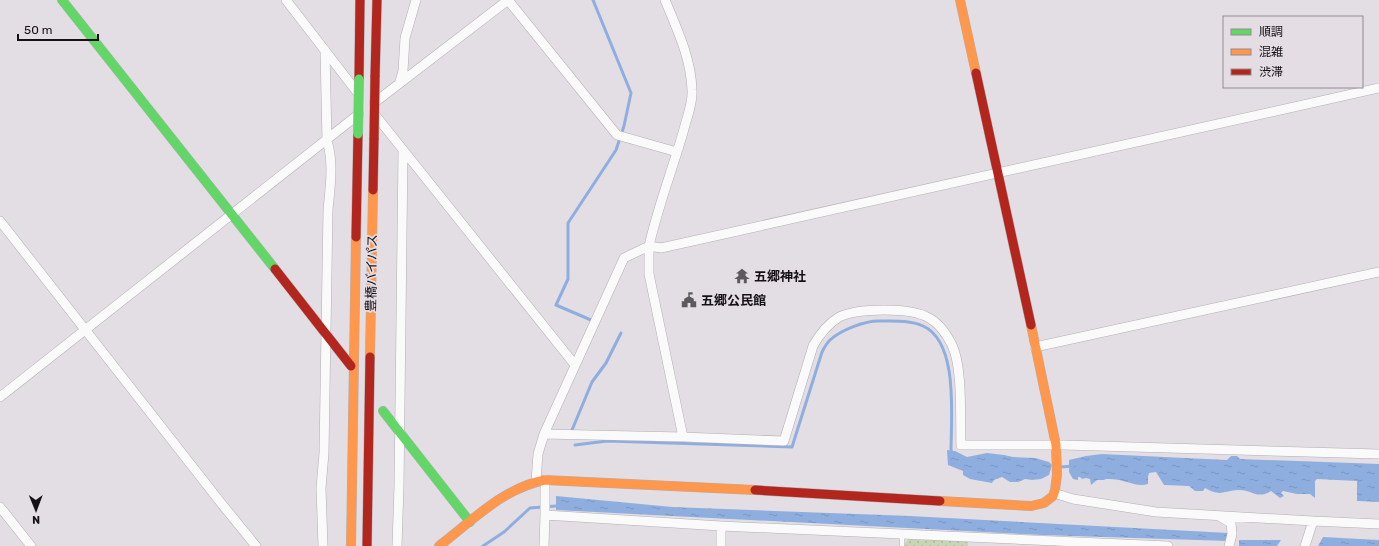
<svg xmlns="http://www.w3.org/2000/svg" width="1379" height="546" viewBox="0 0 1379 546" font-family="Rubik,'Noto Sans JP',sans-serif">
<style>
.grass{fill:url(#grass-dots)}
.water{fill:url(#water-ripples)}
.lines{fill:none;stroke-linecap:round;stroke-linejoin:round}
.stream{stroke:#8faee0;stroke-width:3}
.lane-casing{stroke:#b2aeb2;stroke-width:5.5}
.street-casing{stroke:#b2aeb2;stroke-width:10}
.fast-casing{stroke:#b2aeb2;stroke-width:10}
.slow-casing{stroke:#b2aeb2;stroke-width:10}
.jam-casing{stroke:#b2aeb2;stroke-width:10}
.lane{stroke:#fbfafb;stroke-width:4.5}
.street{stroke:#fbfafb;stroke-width:9}
.fast{stroke:#63d668;stroke-width:9}
.slow{stroke:#ff974d;stroke-width:9}
.jam{stroke:#b3261e;stroke-width:9}
.fast-bridge-casing{stroke:#b2aeb2;stroke-width:10;stroke-linecap:butt}
.jam-bridge-casing{stroke:#b2aeb2;stroke-width:10;stroke-linecap:butt}
.fast-bridge{stroke:#63d668;stroke-width:9}
.jam-bridge{stroke:#b3261e;stroke-width:9}
.labels{text-anchor:middle;stroke-width:3.5;stroke-linejoin:round;paint-order:stroke}
.street-label{font-size:13px;fill:#141114;stroke:#e4dde4}
.poi-label{font-size:13px;font-weight:bold;fill:#141114;stroke:#e4dde4;text-anchor:start}
</style>
<defs>
<pattern id="grass-dots" width="8" height="8" patternUnits="userSpaceOnUse"><rect width="8" height="8" fill="#c9d6b5"/><path d="M2 2h.1M6 6h.1" fill="none" stroke="#acb79b" stroke-width="1.8" stroke-linecap="round"/></pattern>
<pattern id="water-ripples" width="26" height="14" patternUnits="userSpaceOnUse"><rect width="26" height="14" fill="#8faee0"/><path d="M2 4q2-2 4 0t4 0M15 11q2-2 4 0t4 0" fill="none" stroke="#7a95bf"/></pattern>
</defs>
<rect width="100%" height="100%" fill="#e3dee3"/>
<path class="grass" d="M910,538L968,541V546H905V543Z"/>
<path class="water" d="M947,450L955,451L967,457L987,453L1004,455L1013,457L1035,458L1049,462L1052,465L1049,475L1041,479L1032,480L1025,479L1018,482H1010L1002,477L994,480L992,483L970,479L963,475V471L948,465Z
M1102,454L1227,460L1231,456H1237L1240,459L1379,464V502L1357,501V481L1317,479L1315,481V498L1310,494H1297L1283,491L1281,493L1284,496L1280,498L1271,491C1258,500 1251,489 1238,490C1222,491 1221,497 1205,488L1203,491H1195L1189,486L1164,485L1156,472L1149,473L1148,477V484C1137,487 1130,482 1119,480C1115,479 1110,479 1106,479L1104,480H1097L1091,485L1090,479L1086,478L1082,479L1080,477H1078V480L1073,479L1069,472V460L1086,456Z
M556,496L672,507L910,516L1229,533L1228,541L1042,535L556,510Z
M1323,537L1379,540V546H1318Z
M1239,540H1281L1277,546H1239Z"/>
<g class="lines">
<path class="stream" d="M591,320L556,305L568,279V223L616,150L624,126L631,93L593,0
M572,430L592,382L606,363L621,333
M575,445L607,441L792,447L822,352C824,348 827,343 830,340C841,330 866,320 881,321C894,321 910,320 923,326C959,342 951,418 951,451L952,453
M1061,467L1073,466
M483,546L504,532L530,508L556,506"/>
<g class="lane-casing">
<path id="lane" d="M902,546V534"/>
</g>
<g class="street-casing">
<path id="street" d="M286,0L357,92
M508,0L617,135L677,152
M400,81L403,71L405,38L416,0
M374,103L508,0
M376,116L575,365
M0,221L221,503L256,546
M1035,347L1379,272
M0,397L359,114
M544,434L683,437L784,441L813,346C819,335 828,324 839,317C858,308 911,307 929,318C939,323 947,335 952,345C963,368 960,418 961,445H1063L1379,454
M683,437L649,274V246L661,248L1379,88
M536,481L538,454L544,434L624,258L649,246C658,206 673,168 684,129C687,117 693,103 692,90C691,58 677,29 665,0
M1054,493L1073,499L1156,512L1313,521
M0,507L31,546
M545,515V480
M1219,516L1231,523L1232,534L1229,546
M721,526V546
M323,546L321,488L324,453L328,210C330,188 334,162 327,141L325,50
M397,546L399,486L403,152
M544,546L545,515L721,526L1168,546
M1305,546L1313,521L1379,524"/>
</g>
<g class="fast-casing">
<path id="fast" d="M62,0L275,269
M383,411L470,522"/>
</g>
<g class="slow-casing">
<path id="slow" d="M960,0L976,73
M370,357L373,190
M940,501L1031,506L1044,503L1053,496L1055,490L1057,475L1056,445L1031,325
M351,546L356,237
M439,546C472,521 503,488 545,480L755,490"/>
</g>
<g class="jam-casing">
<path id="jam" d="M976,73L1031,325
M375,77L377,0
M359,79L360,0
M373,190L374,138
M356,237L358,134
M275,269L351,366
M755,490L940,501
M367,546L370,357"/>
</g>
<use href="#lane" class="lane"/>
<use href="#street" class="street"/>
<use href="#fast" class="fast"/>
<use href="#slow" class="slow"/>
<use href="#jam" class="jam"/>
<g class="fast-bridge-casing">
<path id="fast-bridge" d="M358,134L359,79"/>
</g>
<g class="jam-bridge-casing">
<path id="jam-bridge" d="M374,138L375,77"/>
</g>
<use href="#fast-bridge" class="fast-bridge"/>
<use href="#jam-bridge" class="jam-bridge"/>
</g>
<defs>
<g id="temple-bare" transform="scale(1.2)"><path d="M0-6L5-2H3V0L6.5 2.5H4V6H1.5V3h-3V6H-4V2.5H-6.5L-3 0V-2H-5Z" fill="#5c595c" stroke="#e4dde4" stroke-width="2.5" paint-order="stroke"/></g>
<g id="civic-bare" transform="scale(1.2)"><path d="M-.6-6.5H3V-4.5H.6V-3L4-1V1h2V6H-6V1h2V-1L-.6-3ZM-1.2 2.5V6h2.4V2.5Z" fill="#5c595c" stroke="#e4dde4" stroke-width="2.5" paint-order="stroke"/></g>
</defs>
<g fill-rule="evenodd">
<use href="#temple-bare" x="742" y="276"/>
<use href="#civic-bare" x="689" y="300"/>
</g>
<g class="labels">
<g class="street-label">
<text transform="translate(371 273) rotate(-89)" y="5">豊橋バイパス</text>
</g>
<g class="poi-label">
<text x="754" y="281">五郷神社</text>
<text x="701" y="305">五郷公民館</text>
</g>
</g>
<rect x="1223" y="16" width="140" height="72" fill="#e4dde4" stroke="#918b91"/>
<rect x="1231" y="29" width="20" height="6" fill="#63d668" stroke="#918b91"/>
<text x="1259" y="36" font-size="12" fill="#141114">順調</text>
<rect x="1231" y="49" width="20" height="6" fill="#ff974d" stroke="#918b91"/>
<text x="1259" y="56" font-size="12" fill="#141114">混雑</text>
<rect x="1231" y="69" width="20" height="6" fill="#b3261e" stroke="#918b91"/>
<text x="1259" y="76" font-size="12" fill="#141114">渋滞</text>
<g transform="translate(36 510) rotate(179)" stroke="#e4dde4" stroke-width="3" paint-order="stroke">
<path d="M0-3L7 15L0 10L-7 15Z" fill="#141114"/>
<text y="-6" font-size="11" font-weight="bold" text-anchor="middle" fill="#141114">N</text>
</g>
<path d="M18 34v6h80v-6" fill="none" stroke="#141114" stroke-width="2"/>
<text x="24" y="34" font-size="12" fill="#141114" stroke="#e4dde4" stroke-width="3" paint-order="stroke">50 m</text>
</svg>
